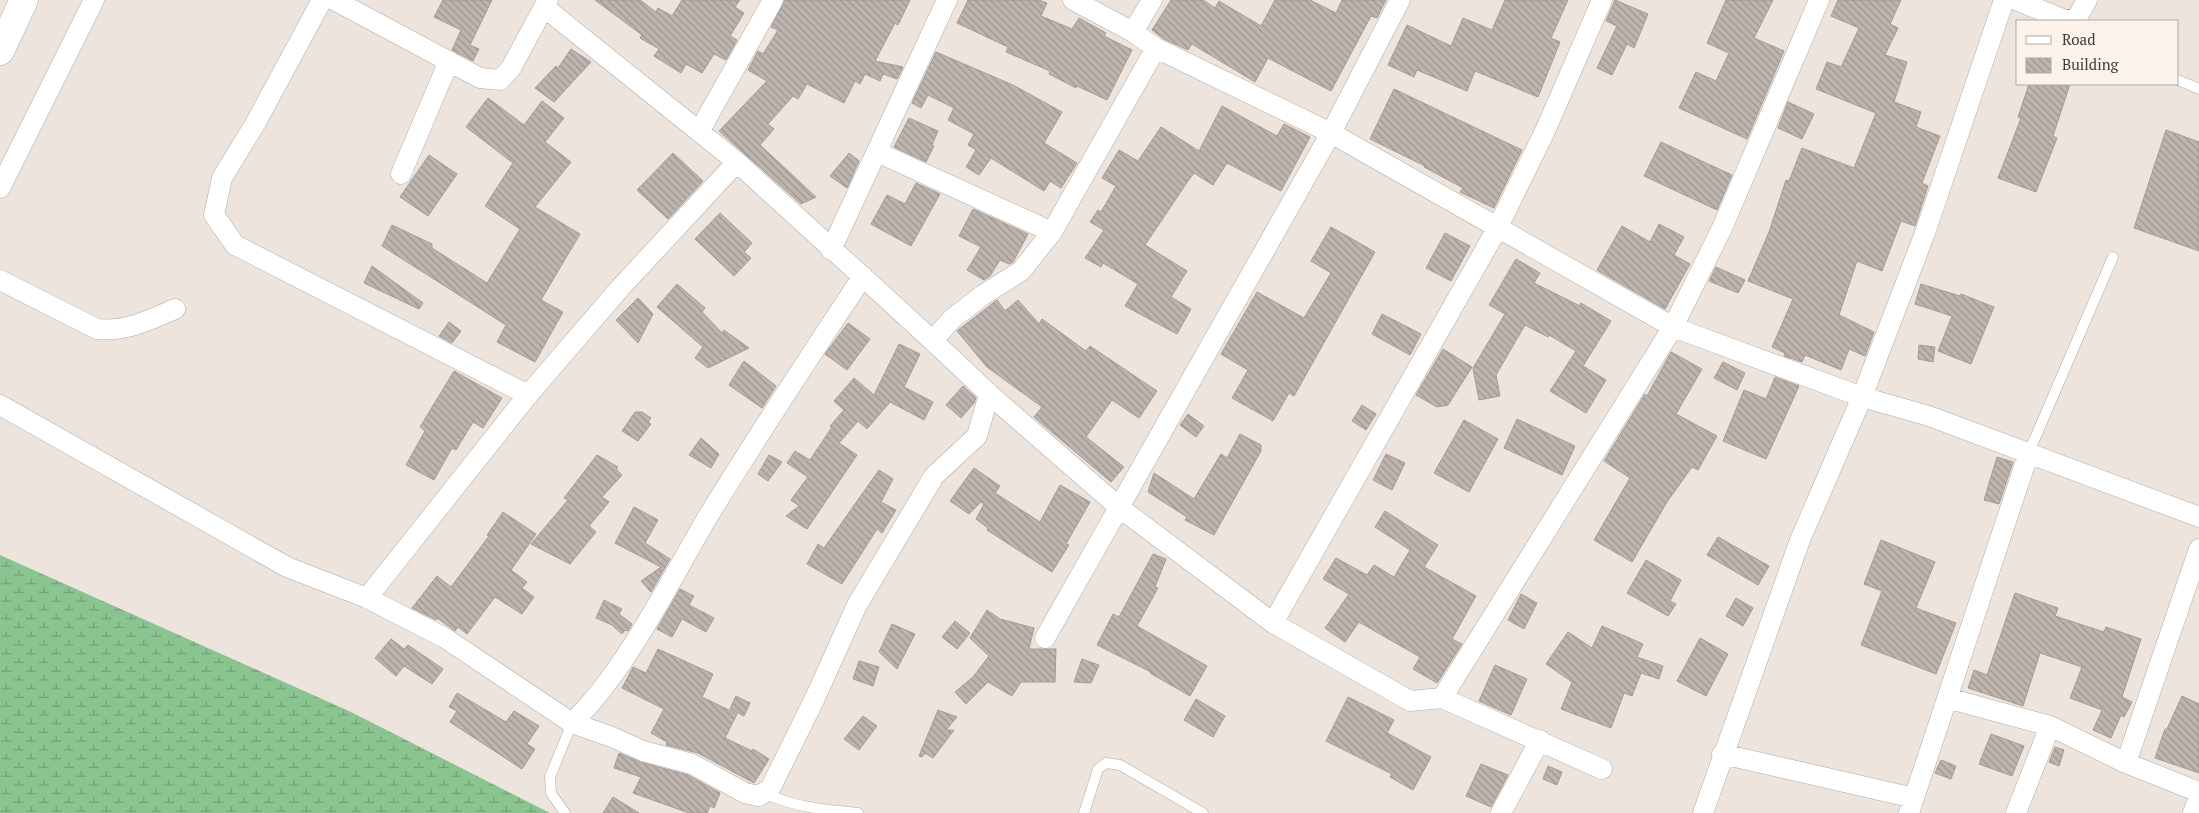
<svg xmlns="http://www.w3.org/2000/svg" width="2199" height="813" viewBox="0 0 2199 813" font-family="'PT Serif',serif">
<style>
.wetland{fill:url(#wetland-marsh)}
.building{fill:url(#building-back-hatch);stroke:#a59c96}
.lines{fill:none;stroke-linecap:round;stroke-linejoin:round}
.lane-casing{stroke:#b2a9a3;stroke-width:11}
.street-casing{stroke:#b2a9a3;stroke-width:21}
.primary-casing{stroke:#b2a9a3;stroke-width:29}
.lane{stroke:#fff;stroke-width:10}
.street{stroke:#fff;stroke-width:20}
.primary{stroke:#fff;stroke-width:28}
</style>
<defs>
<pattern id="wetland-marsh" width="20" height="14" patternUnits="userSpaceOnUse" patternTransform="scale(1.25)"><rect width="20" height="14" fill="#8ac491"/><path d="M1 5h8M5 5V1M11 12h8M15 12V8" fill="none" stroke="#72a077"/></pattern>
<pattern id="building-back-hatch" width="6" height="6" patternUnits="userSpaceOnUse" patternTransform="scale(1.25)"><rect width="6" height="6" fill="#beb5af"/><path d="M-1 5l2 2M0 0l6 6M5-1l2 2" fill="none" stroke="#9c948f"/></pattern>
</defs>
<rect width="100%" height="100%" fill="#eee4de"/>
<path class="wetland" d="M0,555L351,712L550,813H0Z"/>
<path class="building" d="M443,0H492L470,45L479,49L473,61L452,50L461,30L434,17Z
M595,0H640L656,12L658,8L672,16L682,0H740L735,7L744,13L730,36L737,40L726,60L714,54L702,73L686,64L681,73L654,56L659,49L640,38L642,35Z
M785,0H910L898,25L895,23L875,61L903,67L897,79L883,74L880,81L865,74L860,84L855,81L844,103L807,84L798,99L793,96L768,124L774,129L760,145L816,197L801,204L719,131L767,81L748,70L758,51L763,54L778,30L771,27Z
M968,0H1039L1047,3L1041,16L1072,29L1079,18L1106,33L1104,36L1132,50L1107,100L1077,86L1076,88L1049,74L1050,71L1006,52L1008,47L957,23Z
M1171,0H1203L1215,8L1219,1L1261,26L1275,0H1310L1336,13L1342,0H1386L1377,18L1371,16L1331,91L1268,58L1255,82L1192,44L1188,50L1164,39L1152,30Z
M1505,0H1568L1551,38L1560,42L1538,97L1475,71L1467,91L1417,70L1414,77L1388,65L1407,25L1451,46L1463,18L1492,30Z
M1615,0L1648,14L1634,48L1627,44L1612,75L1597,68L1617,26L1606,21Z
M1726,0H1773L1754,38L1784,51L1747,139L1679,108L1696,72L1716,81L1729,53L1707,43Z
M1838,0H1901L1890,24L1898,28L1885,55L1907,62L1894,102L1921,112L1916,127L1940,136L1922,183L1928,186L1915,226L1901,221L1882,271L1857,261L1839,315L1874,332L1865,356L1849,349L1841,370L1805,355L1802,362L1784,356L1785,353L1772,347L1793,299L1748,281L1769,232L1786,180L1789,181L1802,148L1854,168L1876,113L1816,89L1827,62L1841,67L1859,28L1831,16Z
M571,49L591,62L554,102L535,88L556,66L558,68Z
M936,52L1013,85L1062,112L1044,143L1077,163L1061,188L1050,181L1044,191L991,158L979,175L966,167L976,150L968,145L974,134L948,120L954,108L928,95L921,108L912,103Z
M2029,84H2070L2053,136L2057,138L2036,192L1998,178L2021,118L2018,117Z
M1394,89L1522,150L1494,208L1460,192L1463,188L1424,167L1425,166L1370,139Z
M488,98L524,125L542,101L564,118L545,142L571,162L535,207L580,234L541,300L563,312L535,362L497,342L506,325L382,246L392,225L432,244V248L487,283L520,229L485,206L513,163L466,127Z
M1788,102L1814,114L1802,139L1778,128Z
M1222,106L1277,136L1284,124L1310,137L1281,191L1227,163L1213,185L1194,173L1188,181L1145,245L1187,271L1171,297L1191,309L1177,334L1125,306L1138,284L1103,263L1101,267L1085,258L1104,230L1090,222L1098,210L1101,212L1116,186L1102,178L1119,150L1138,161L1161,127L1199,151Z
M909,118L938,131L932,145L934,146L926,162L894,147Z
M2166,130L2199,142V251L2134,228Z
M1661,142L1732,175L1717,210L1644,176Z
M673,153L703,181L668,219L637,190Z
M849,153L859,161L847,188L830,176Z
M429,155L457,174L428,216L400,197Z
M916,183L940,194L911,246L871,224L887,195L905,204Z
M973,209L1028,234L1013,262L1009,264L1000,260L990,276L984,280L967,270L981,247L959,236Z
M720,213L752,243L744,252L751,258L734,276L695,239Z
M1659,224L1684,237L1674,255L1690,264L1665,309L1597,270L1622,226L1650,242Z
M1331,227L1375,252L1294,396L1289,393L1273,421L1232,398L1248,370L1221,354L1257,292L1304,318L1331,273L1311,261Z
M1445,233L1470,246L1451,281L1426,268Z
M1516,259L1540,273L1534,283L1580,306L1581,303L1611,321L1583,366L1606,380L1586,413L1550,391L1576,351L1549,335L1548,337L1525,325L1496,375L1500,396L1479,400L1473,368L1505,314L1489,305Z
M372,266L423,303L419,309L364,283Z
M1716,267L1745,280L1738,293L1709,281Z
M677,284L705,308L702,312L722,333L724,330L749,348L708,368L695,358L703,347L657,307Z
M1921,284L1960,296L1961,294L1994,307L1971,364L1938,351L1952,316L1915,304Z
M638,298L653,314L638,343L616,320Z
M997,300L1005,311L1018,300L1039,324L1042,319L1086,351L1090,346L1157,391L1139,418L1112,400L1086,437L1124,467L1111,482L1034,417L1042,407L987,367L957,331Z
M1382,314L1421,334L1410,355L1372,334Z
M449,322L461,331L452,343L439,336Z
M848,323L870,339L847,370L825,354Z
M899,344L920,354L904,387L933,402L924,420L890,402L867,429L858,421L839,443L857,455L807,529L786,516L799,506L791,500L808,477L787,463L795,451L810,460L832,427L830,426L844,410L834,401L854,378L874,395Z
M1919,345L1935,347L1933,362L1918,359Z
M1443,349L1472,367L1448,405L1437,407L1416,395Z
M1671,352L1702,369L1676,414L1717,436L1698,470L1692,467L1667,502L1632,562L1594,540L1630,478L1604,461L1645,394L1647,396Z
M744,361L776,386L762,408L729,385Z
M1723,362L1745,373L1737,390L1714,378Z
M454,371L502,398L483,428L473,422L456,450L452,448L434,480L406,465L425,431L420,427Z
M1775,377L1799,386L1766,459L1723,441L1744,390L1766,399Z
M963,386L976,398L974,403L961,418L946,405Z
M1362,405L1376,414L1366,430L1352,421Z
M635,412H642L651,418L648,422L651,424L638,441L622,431Z
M1188,414L1204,426L1196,437L1180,425Z
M1517,419L1575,446L1562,475L1504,448Z
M1464,420L1498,439L1469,492L1434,473Z
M1240,434L1261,445V451L1214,535L1185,520L1187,517L1148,492L1154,473L1194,499L1221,454L1227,458Z
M701,438L719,454L711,468L689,455Z
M1386,454L1405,463L1392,490L1373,480Z
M597,455L618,467L616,469L622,475L602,497L609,502L589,526L596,532L570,564L531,544L568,500L564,498Z
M769,455L782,462L768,481L758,474Z
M1997,457L2013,462L1999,504L1984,500Z
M974,468L1000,486L995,493L1040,522L1060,485L1090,502L1066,544L1069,545L1052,572L987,530L988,528L976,519L984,504L981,502L969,514L950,501Z
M879,470L893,479L881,502L896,510L882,533L877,529L842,584L807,564L818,544L824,548Z
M634,507L658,520L645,543L670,559L651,592L641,581L661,567L615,543Z
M1385,511L1438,545L1424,567L1476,596L1452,639L1462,644L1437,683L1413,669L1420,657L1359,622L1345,642L1325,628L1349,594L1323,579L1336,558L1367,575L1374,565L1394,577L1410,550L1375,527Z
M503,512L536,534L511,570L527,582L522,588L534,597L522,614L495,597L467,634L458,627L455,631L437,618L436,620L412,608L437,576L451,587L489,536L487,535Z
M1718,537L1769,566L1758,585L1707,555Z
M1881,540L1935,562L1916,608L1956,623L1936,674L1861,645L1882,591L1864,584Z
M1153,554L1166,559L1155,587L1158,588L1137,626L1207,666L1190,696L1150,673L1151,672L1097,645L1113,614L1119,617Z
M1646,560L1681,580L1670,601L1676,604L1668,616L1627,593Z
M680,589L694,596L689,605L714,618L706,632L682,619L672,637L657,629Z
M2015,593L2058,608L2055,616L2104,632L2106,627L2141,639L2122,697L2132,702L2124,717L2121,715L2111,738L2093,730L2102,710L2070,698L2082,667L2040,653L2023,706L1968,688L1974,670L1987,675Z
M1521,594L1537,603L1524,629L1508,620Z
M1736,598L1753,608L1743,626L1726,616Z
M604,600L622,609L619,614L632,624L628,631L625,630L622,634L612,625L596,618Z
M987,610L1000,619L1034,628L1029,649H1056L1055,682H1021L1012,696L988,682L966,704L955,692L973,677L989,656L970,638Z
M955,621L970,633L957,649L942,637Z
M892,624L915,634L897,669L879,652Z
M1602,626L1643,644L1637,657L1663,666L1659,679L1641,673L1632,696L1624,693L1611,728L1561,709L1572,682L1546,664L1568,632L1592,648Z
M1700,638L1728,654L1706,696L1677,681Z
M391,639L404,649L408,645L443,669L432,684L404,666L396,676L375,658Z
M658,649L713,674L702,697L737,714L725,738L752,751L753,749L769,759L754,783L698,753L666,745L667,742L651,733L664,709L622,688L633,667L646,673Z
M1082,659L1099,665L1091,683L1074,682Z
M859,661L879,667L873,686L853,679Z
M1495,665L1527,679L1511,715L1479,701Z
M457,693L506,722L514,711L539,726L527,744L535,749L522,769L450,722L457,711L449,707Z
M736,696L750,703L744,716L730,709Z
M2182,696L2199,704V773L2155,758L2165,729H2167Z
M1348,697L1394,720L1387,733L1431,757L1413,790L1390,777L1392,774L1326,741Z
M1196,699L1225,716L1213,737L1184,720Z
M938,710L957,717L946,730H954L933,758L925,753L922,757L919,756Z
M863,716L877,726L859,750L844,739Z
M1991,734L2024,746L2012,776L1979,764Z
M2055,747L2064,750L2059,766L2049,762Z
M619,753L640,762L688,775L720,793L714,808L710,806L707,813H689L633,793L641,777L614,768Z
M1941,760L1956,766L1951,779L1935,773Z
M1481,764L1508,775L1491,807L1466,796Z
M1548,766L1562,772L1557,785L1543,779Z
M613,797L639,813H603Z"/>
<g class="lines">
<g class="lane-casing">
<path id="lane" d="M2178,80L2199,89
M2029,452L2113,257
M765,794C797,807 823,810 858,813
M565,813L551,793L550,777L572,723
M1084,813L1098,769L1106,763L1120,765L1203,813"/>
</g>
<g class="street-casing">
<path id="street" d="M322,0L255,124L222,178L214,215L235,245L528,395
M334,0L480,78L500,80L511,68L544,7
M1073,0L1133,32L1156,48L1331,133L1673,327L1862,397L1929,416L2199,517
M2016,0L2065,20L2077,18L2087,0
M1133,32L1152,0
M700,130L773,0
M877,152L1052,232
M401,174L449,61
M0,188L94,0
M831,250L947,0
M0,280L97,329C126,332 149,320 175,309
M933,340L952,319L983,295L1021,271L1052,232L1156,48
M989,394L1120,508L1273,623L1410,701L1442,698L1673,327L1723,226L1819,0
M0,405L287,567L367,598L445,638L572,723C625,672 669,583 707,518C757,436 810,356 863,276
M367,598L528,395L621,287L737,162L544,7L548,0
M1273,623L1497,229L1545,131L1602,0
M1045,638L1331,133L1400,0
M1442,698L1602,769
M1947,698L2050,726L2126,763L2199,792
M572,723L612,737L643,751L692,764L745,793L758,796L770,789L815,698L857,605L934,476L977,436L989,394C907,315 821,240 737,162
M1722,754L1914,798
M2126,763L2199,549
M1501,813L1540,740
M1703,813L1800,540L1862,397L1925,233L2004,0
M1909,813L2029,452
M2016,813L2050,726
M2193,813L2199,797"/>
</g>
<g class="primary-casing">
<path id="primary" d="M0,51L24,0"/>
</g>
<use href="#lane" class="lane"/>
<use href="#street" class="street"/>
<use href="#primary" class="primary"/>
</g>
<rect x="2016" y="20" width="162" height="65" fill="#fcf2ec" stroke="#b0a8a4"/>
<rect x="2026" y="36" width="25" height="8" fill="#ffffff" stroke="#b0a8a4"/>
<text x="2062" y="45" font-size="15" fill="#3e3a38">Road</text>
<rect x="2026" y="58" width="25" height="15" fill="url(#building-back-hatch)" stroke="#b0a8a4"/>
<text x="2062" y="70" font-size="15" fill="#3e3a38">Building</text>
</svg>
